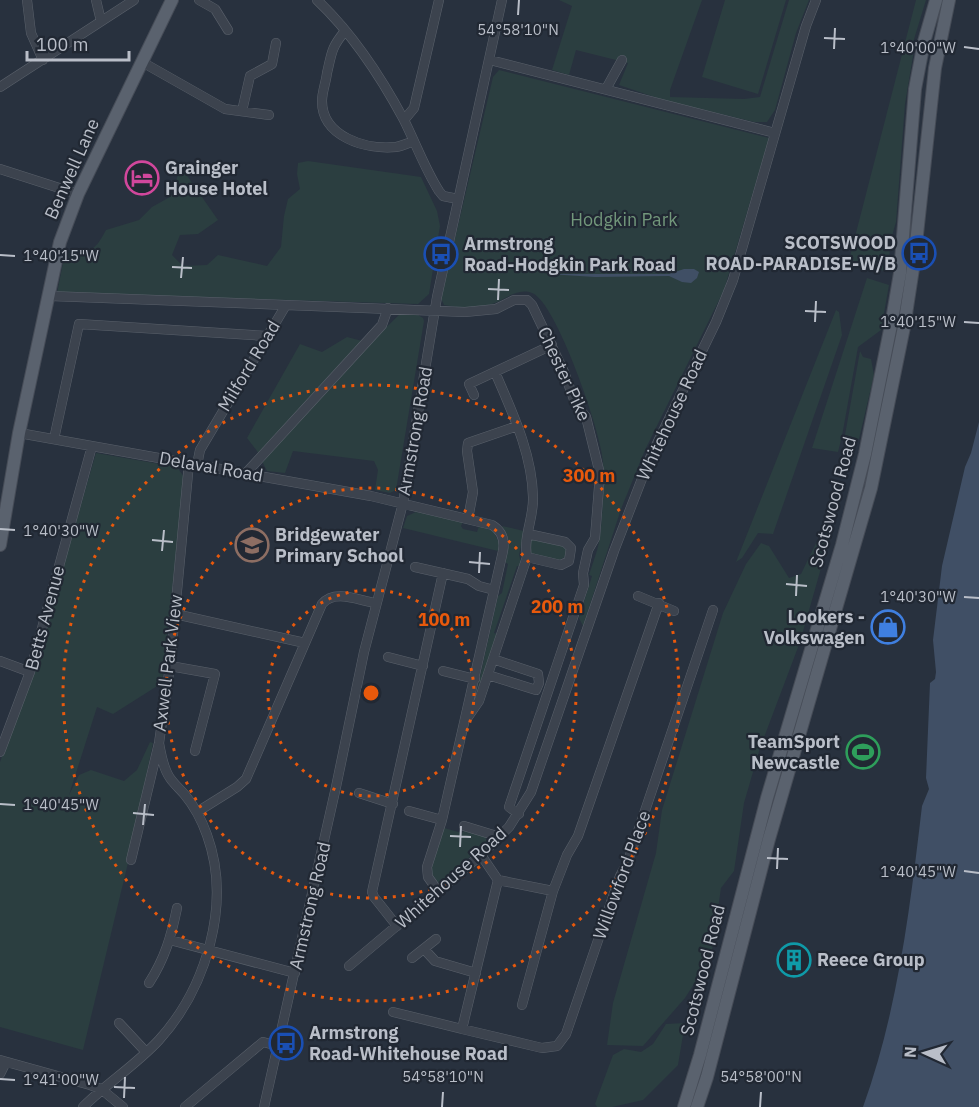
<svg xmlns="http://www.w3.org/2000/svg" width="979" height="1107" viewBox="0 0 979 1107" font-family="'IBM Plex Sans',sans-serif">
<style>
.green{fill:#2b3e40}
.water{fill:#404f65}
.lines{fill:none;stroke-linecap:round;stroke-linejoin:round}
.minor-casing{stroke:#5a616b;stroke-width:10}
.major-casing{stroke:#464c57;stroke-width:14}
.minor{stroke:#3c434e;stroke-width:9}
.major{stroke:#5a626e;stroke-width:12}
.ticks{fill:none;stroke:#b9bec8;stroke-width:2}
.ring{fill:none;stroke:#e8590c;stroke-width:3;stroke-dasharray:3 6}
.labels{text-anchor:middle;stroke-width:4.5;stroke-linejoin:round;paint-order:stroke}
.poi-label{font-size:18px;font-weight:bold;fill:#b9bec8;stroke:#212833;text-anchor:start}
.street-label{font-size:18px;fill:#b9bec8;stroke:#212833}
.park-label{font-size:18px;fill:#72977b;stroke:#212833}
.ticks-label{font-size:15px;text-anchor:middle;fill:#b9bec8;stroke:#212833;stroke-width:4.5;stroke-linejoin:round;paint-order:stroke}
.centre{fill:#e8590c;stroke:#212833;stroke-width:3}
.ring-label{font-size:18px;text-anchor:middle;font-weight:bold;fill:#e8590c;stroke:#212833;stroke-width:4.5;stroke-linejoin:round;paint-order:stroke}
</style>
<rect width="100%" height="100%" fill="#28313e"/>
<path class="green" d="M559,0H702L670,90V97L744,99L760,97L789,0H809L796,33L775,110L767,122H754L663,100L619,85L628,63L576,50L569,75L552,70L572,6Z
M725,0H786L758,94L702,77Z
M916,0H926L911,49L914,50L905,104L896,222C891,238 887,255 891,272L848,264Z
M499,70L769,138L724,290L645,450L621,509L583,626L579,618L592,576L589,575C593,562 599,548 600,535C603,513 604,484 603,462C602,435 556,301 532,293C516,287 503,302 489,305C474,309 460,308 444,305L441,298L493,77Z
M308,161L421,177L437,211L440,226L429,294L418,304L57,293L65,253C90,252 94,253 106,230L139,220L152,207L170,197L181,167L218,220L198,234L180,235L172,255L183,266L207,265L218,255L267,266L281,247L284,216L288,199L300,189L297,174L298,163Z
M867,278L889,285L881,330L858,347L842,436L838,452L812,448Z
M836,310L839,312L842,335L773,534L758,533L742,558L736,562Z
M400,314L418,315L423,318L424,321L396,490L390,493L375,490L378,470L374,461L293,451L285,473L267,471L257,451L247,438L300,344L322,352L347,337L370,343Z
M860,351L863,357L871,359L874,375L859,439L845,435Z
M96,453L177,467L184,477L162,683L113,714L97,707L69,795L79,775L91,770L124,781L137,770L150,742L153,743L128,863L83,1050L0,1027V762L32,674Z
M416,512L463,522L461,526L463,529L477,532L479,526L493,531L500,544H499L498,551L403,528L407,516Z
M502,526L524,531L519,555L521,562L519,566H517L494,633L497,634L475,699L498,596L502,593L508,564L505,562L509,542Z
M833,526L800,642L760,748L744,803L734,871L721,888L711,957L685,998L643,1046L607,1045L613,1003L656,853L662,810L723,613L746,564L761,543L769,546L789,578L801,574L817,541Z
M533,539L565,545L567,548L565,557L558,561L529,553V541Z
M444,828L462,833L464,830L485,835L487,842L439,884L430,871Z
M685,1023L678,1065L643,1100L612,1107H597L595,1104L613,1055L624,1049L641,1052L653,1044L666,1024Z"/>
<path class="water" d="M684,269H694L699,272L697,278L691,283L682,282L669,276L595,277L548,274H669Z
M979,422V1107H863C898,1010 910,908 922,806L929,789L926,778L930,683L935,679L936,672L933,640L942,566L965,467L971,453Z"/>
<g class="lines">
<g class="minor-casing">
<path id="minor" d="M27,0L31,33L43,60
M96,0L101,21
M199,0L215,9L228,30
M317,0C353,34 381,77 404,120C416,144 425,169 439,191L443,196L458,199
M345,31C331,48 332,52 327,73C326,82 322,92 322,101C322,137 366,150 396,147C402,146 408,143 414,141
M490,60L775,133
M142,62L225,109L269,115
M0,87L134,0
M606,89L622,60
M242,111L250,76L272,64L276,43
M404,120L414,108L439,0
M0,169L78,194
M50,296L286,305
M495,372C512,412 532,453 533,497C534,517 523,537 527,557L561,565L569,561L571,548L565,542L528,534
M474,395L469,384L552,345
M19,433L371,496L492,525C502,531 505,540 503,551L442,820L427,867L428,877L438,891
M54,439L79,324L267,336
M197,465L200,450L286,305L465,312L496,309L514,300H527L532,305L564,372L576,405L586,417L600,474L595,538L588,550L583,573L584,585L509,807L519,814
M246,473L382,325L388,308
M468,519L473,492L467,451L468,443L517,426
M415,567L468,579L479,586L494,590
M638,596L674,611
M175,614L305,643
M388,657L423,666
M0,661L30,672
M170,666L215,674L195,751
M443,671L475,679
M488,675L536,690L539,683L538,674L493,659
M468,717L479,701L527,557
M0,752L30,672L92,446
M359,793L393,804
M409,811L442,820
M197,812L237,787L246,779L322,604C335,589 357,600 375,603
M464,826L500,837
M481,855L498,880L553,891L522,1005
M131,860L159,743L170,666L189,463
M553,891L567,855L578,836L659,603
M397,926L374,897L372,892L443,573
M170,940L295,973
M424,949L435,961L476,973
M412,958L436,939
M349,966L481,855L509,827L531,792L614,551L650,458L716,322L733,280L806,26L816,0
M149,983C165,958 171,937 177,908
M393,1012L462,1029L498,880
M119,1023L146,1052
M462,1029L542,1048L557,1046L566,1034L620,876L628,861L713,610
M0,1060L90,1085L101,1089L123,1107
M0,1074L6,1062
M83,1107C107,1083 136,1065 159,1040C206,988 232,904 207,835C202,821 195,807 185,795C180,789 174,784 170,778C163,768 161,754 159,743
M185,1107L263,1042L278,1046
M264,1107L336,787L364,652L403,503L437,297L502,0"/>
</g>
<g class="major-casing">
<path id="major" d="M0,545L19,433L60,242L78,194L172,0
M684,1107L700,1055L767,798L842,545L865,454L892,320L900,273L915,89L924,42L936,0
M697,1107L707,1077L769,839L871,488L904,327L914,262L935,68L949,0"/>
</g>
<use href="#minor" class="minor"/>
<use href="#major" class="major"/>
</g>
<path class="ticks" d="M518,15L519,0M824,38L845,39M964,47L979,49M834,49L835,28M0,255L15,256M172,267L192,268M181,278L183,257M488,289L509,290M498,300L499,279M805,311L826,312M815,322L816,301M964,322L979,323M0,529L15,530M152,540L173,542M162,551L164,530M469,562L490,564M479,573L480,552M786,584L807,586M796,596L797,575M964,597L979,598M0,804L15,805M133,813L154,815M143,825L145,804M450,836L471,837M460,847L461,826M767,858L788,859M777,869L778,848M964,871L979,873M0,1079L15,1080M114,1087L135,1088M124,1098L125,1077M442,1107L443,1092M760,1107L761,1092"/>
<g class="ring">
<circle cx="371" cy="693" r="103"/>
<circle cx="371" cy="693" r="205"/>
<circle cx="371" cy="693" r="308"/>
</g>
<defs>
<g id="hotel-ring" transform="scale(1.725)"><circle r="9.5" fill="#212833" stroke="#d1479c" stroke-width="1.5"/><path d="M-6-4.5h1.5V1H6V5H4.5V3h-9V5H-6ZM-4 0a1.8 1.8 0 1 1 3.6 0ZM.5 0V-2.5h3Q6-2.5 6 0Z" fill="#d1479c"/></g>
<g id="bus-ring" transform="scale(1.725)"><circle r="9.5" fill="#212833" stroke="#1a4fb4" stroke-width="1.5"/><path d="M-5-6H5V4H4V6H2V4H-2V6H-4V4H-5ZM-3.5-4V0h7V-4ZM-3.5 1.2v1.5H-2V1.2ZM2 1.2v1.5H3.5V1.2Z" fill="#1a4fb4"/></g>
<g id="school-ring" transform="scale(1.725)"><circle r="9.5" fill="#212833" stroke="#8d6e63" stroke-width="1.5"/><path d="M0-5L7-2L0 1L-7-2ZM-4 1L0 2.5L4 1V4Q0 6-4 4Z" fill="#8d6e63"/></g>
<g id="shop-ring" transform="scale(1.725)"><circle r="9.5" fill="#212833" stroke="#3f7fe0" stroke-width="1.5"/><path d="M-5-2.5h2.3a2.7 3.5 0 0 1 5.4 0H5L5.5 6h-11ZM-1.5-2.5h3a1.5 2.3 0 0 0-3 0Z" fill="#3f7fe0"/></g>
<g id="stadium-ring" transform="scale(1.725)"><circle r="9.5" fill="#212833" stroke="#2e9e5b" stroke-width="1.5"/><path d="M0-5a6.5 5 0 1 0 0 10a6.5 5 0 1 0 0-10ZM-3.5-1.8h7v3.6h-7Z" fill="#2e9e5b"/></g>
<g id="building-ring" transform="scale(1.725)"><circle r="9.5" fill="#212833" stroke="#0f9aa8" stroke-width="1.5"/><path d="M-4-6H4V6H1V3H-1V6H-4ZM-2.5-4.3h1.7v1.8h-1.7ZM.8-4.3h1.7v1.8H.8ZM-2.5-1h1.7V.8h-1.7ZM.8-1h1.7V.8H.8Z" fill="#0f9aa8"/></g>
</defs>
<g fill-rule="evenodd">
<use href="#hotel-ring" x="142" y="178"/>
<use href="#bus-ring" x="919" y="253"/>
<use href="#bus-ring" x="441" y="254"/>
<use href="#school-ring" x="252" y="545"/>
<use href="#shop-ring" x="888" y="627"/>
<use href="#stadium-ring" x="863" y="752"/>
<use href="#building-ring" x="794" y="960"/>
<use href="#bus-ring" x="286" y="1043"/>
</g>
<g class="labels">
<g class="poi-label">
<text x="165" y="174">Grainger<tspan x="165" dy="21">House Hotel</tspan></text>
<text x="896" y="249" text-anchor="end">SCOTSWOOD<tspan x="896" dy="21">ROAD-PARADISE-W/B</tspan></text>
<text x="464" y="250">Armstrong<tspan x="464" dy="21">Road-Hodgkin Park Road</tspan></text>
<text x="275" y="541">Bridgewater<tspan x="275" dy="21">Primary School</tspan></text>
<text x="865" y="623" text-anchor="end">Lookers -<tspan x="865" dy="21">Volkswagen</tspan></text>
<text x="840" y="748" text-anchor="end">TeamSport<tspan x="840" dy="21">Newcastle</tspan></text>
<text x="817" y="966">Reece Group</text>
<text x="309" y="1039">Armstrong<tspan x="309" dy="21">Road-Whitehouse Road</tspan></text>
</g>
<g class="street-label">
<text transform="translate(72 169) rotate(-66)" y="6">Benwell Lane</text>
<text transform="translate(249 366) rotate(-59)" y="6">Milford Road</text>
<text transform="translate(564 374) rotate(65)" y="6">Chester Pike</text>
<text transform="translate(672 415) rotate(-65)" y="6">Whitehouse Road</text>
<text transform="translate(415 431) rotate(-80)" y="6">Armstrong Road</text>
<text transform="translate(211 467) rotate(10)" y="6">Delaval Road</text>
<text transform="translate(833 502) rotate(-75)" y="6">Scotswood Road</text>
<text transform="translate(45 618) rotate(-75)" y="6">Betts Avenue</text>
<text transform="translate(168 663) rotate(-83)" y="6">Axwell Park View</text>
<text transform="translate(622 875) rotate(-70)" y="6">Willowford Place</text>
<text transform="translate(451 878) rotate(-42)" y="6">Whitehouse Road</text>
<text transform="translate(310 906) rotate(-77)" y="6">Armstrong Road</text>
<text transform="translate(703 970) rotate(-76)" y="6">Scotswood Road</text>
</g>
<g class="park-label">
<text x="624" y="226">Hodgkin Park</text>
</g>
</g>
<g class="ticks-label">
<text x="518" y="35">54°58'10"N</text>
<text x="918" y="53">1°40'00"W</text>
<text x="61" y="261">1°40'15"W</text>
<text x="918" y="327">1°40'15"W</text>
<text x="61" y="536">1°40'30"W</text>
<text x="918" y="602">1°40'30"W</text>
<text x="61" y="810">1°40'45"W</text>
<text x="918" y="877">1°40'45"W</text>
<text x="443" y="1082">54°58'10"N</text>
<text x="761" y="1082">54°58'00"N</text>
<text x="61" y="1085">1°41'00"W</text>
</g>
<circle cx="371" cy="693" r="9" class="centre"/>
<g class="ring-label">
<text x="589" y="482">300 m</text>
<text x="557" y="613">200 m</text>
<text x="444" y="626">100 m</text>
</g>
<g transform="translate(925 1053) rotate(274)" stroke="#212833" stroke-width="4.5" paint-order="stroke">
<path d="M0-4.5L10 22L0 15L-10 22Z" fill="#b9bec8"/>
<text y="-9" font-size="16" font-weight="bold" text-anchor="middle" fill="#b9bec8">N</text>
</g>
<path d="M27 51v9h102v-9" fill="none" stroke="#b9bec8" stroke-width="3"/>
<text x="36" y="51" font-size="18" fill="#b9bec8" stroke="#212833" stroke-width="4.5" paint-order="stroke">100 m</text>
</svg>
